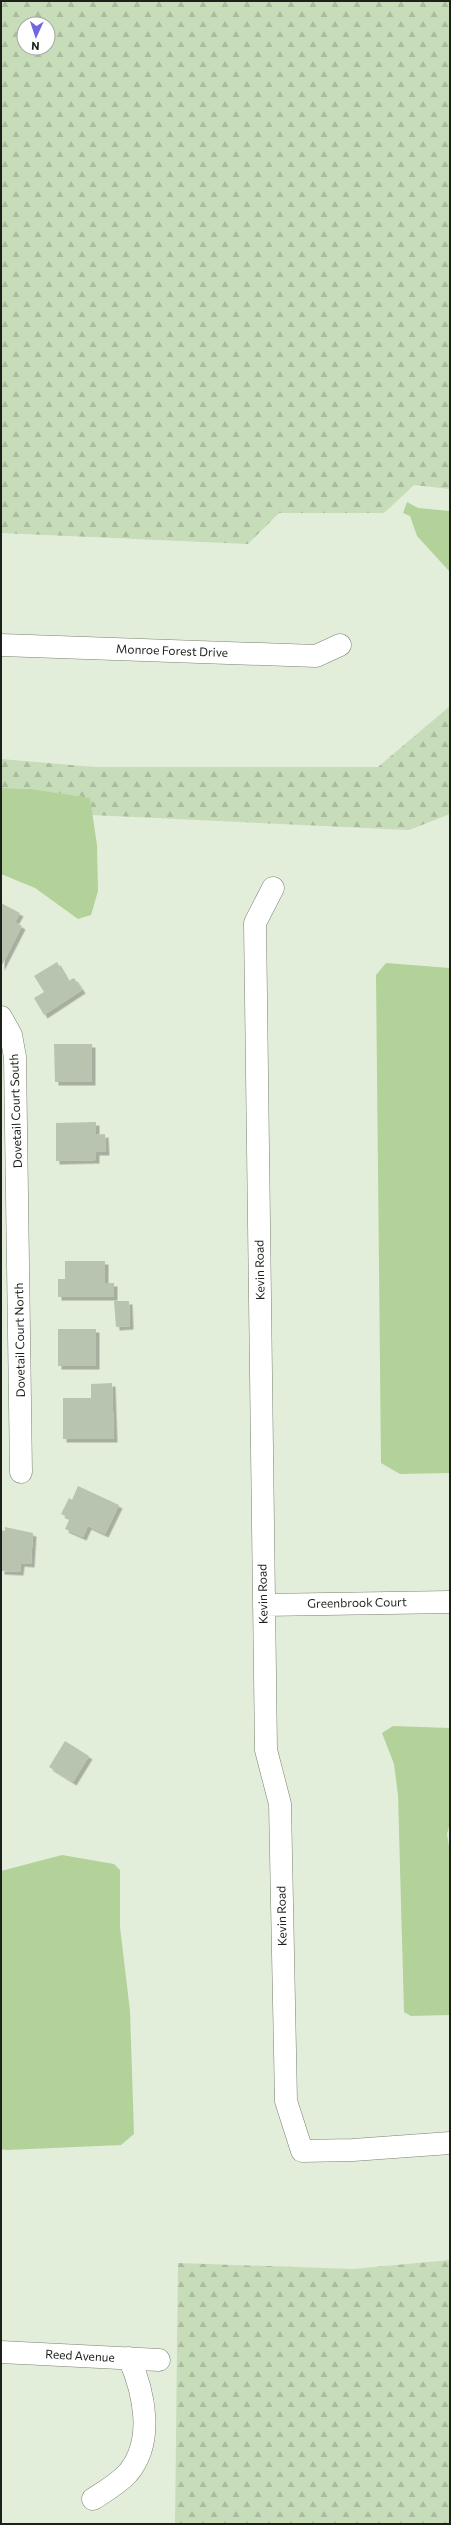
<svg xmlns="http://www.w3.org/2000/svg" width="451" height="2525" viewBox="0 0 451 2525" font-family="Commissioner,sans-serif">
<style>
.forest{fill:url(#forest-firs);fill-rule:evenodd}
.water{fill:#b2d29a}
.building{fill:#b8c4b0;filter:url(#shadow)}
.lines{fill:none;stroke-linecap:round;stroke-linejoin:round}
.minor-casing{stroke:#788371;stroke-width:23}
.minor{stroke:#fff;stroke-width:22}
.labels{text-anchor:middle;stroke-width:4;stroke-linejoin:round;paint-order:stroke}
.street-label{font-size:12px;fill:#1b2018;stroke:#fff}
</style>
<defs>
<pattern id="forest-firs" width="22" height="20" patternUnits="userSpaceOnUse"><rect width="22" height="20" fill="#c7dcb8"/><path d="M5 1l3.5 6h-7zM16 11l3.5 6h-7z" fill="#aabc9d"/></pattern>
<filter id="shadow"><feDropShadow dx="3.5" dy="3.5" stdDeviation="0" flood-color="#0004"/></filter>
</defs>
<rect width="100%" height="100%" fill="#e2eed9"/>
<path class="forest" d="M1,1H450V489L414,485L384,513H279L248,544L1,533ZM24,24H48V48H24Z
M450,706V814L409,830L92,815L89,798L32,789L1,788V759L94,767H378Z
M450,2260V2524H175L178,2263L353,2269Z"/>
<path class="water" d="M407,502L418,508L450,511V572L417,536L410,516L403,513Z
M1,788L32,789L90,798L97,845L98,891L91,915L78,919L35,888L1,874Z
M386,963L450,968V1473L400,1474L381,1463L376,975Z
M393,1726L450,1728V1823L447,1834L450,1853V2015L411,2016L404,2012L398,1795L394,1764L382,1733Z
M62,1855L114,1864L120,1870V1927L130,2011L134,2134L121,2145L7,2150L1,2149V1871Z"/>
<path class="building" d="M1,903L20,913L15,922L22,926L1,967Z
M57,962L68,981L74,978L82,990L44,1015L34,998L44,992L34,976Z
M54,1044H92V1082H55Z
M96,1122V1135L105,1134L106,1152H96V1160L56,1161V1123Z
M65,1261H105V1283H114V1297H58V1279H65Z
M114,1301H129L130,1326L116,1327Z
M58,1329H96V1366H58Z
M112,1383L114,1439H63V1398H91V1384Z
M78,1486L119,1505L105,1534L88,1526L83,1537L65,1529L70,1518L61,1514L69,1498L72,1500Z
M5,1527L33,1533L31,1564L21,1563L20,1572L1,1571V1530L5,1531Z
M65,1741L89,1756L73,1782L49,1767Z"/>
<g class="lines">
<g class="minor-casing">
<path id="minor" d="M1,645L316,656L340,645
M273,888L255,923L266,1750L280,1804L286,2101L302,2151L353,2150L450,2143
M1,1017L11,1035L15,1057L21,1472
M264,1605L450,1602
M1,2352L159,2360
M93,2499C104,2492 118,2484 128,2473C155,2441 144,2392 129,2358"/>
</g>
<use href="#minor" class="minor"/>
</g>
<g class="labels">
<g class="street-label">
<text transform="translate(172 651) rotate(2)" y="4">Monroe Forest Drive</text>
<text transform="translate(16 1111) rotate(-92)" y="4">Dovetail Court South</text>
<text transform="translate(260 1270) rotate(-91)" y="4">Kevin Road</text>
<text transform="translate(20 1340) rotate(-91)" y="4">Dovetail Court North</text>
<text transform="translate(263 1594) rotate(-91)" y="4">Kevin Road</text>
<text transform="translate(357 1603) rotate(-1)" y="4">Greenbrook Court</text>
<text transform="translate(282 1916) rotate(-91)" y="4">Kevin Road</text>
<text transform="translate(80 2356) rotate(3)" y="4">Reed Avenue</text>
</g>
</g>
<rect width="451" height="2525" fill="none" stroke="#1b2018" stroke-width="4"/>
<g transform="translate(36 36) rotate(183)"><circle r="19" fill="#ffffff" stroke="#a4a6a3"/>
<path d="M0-3L7 15L0 10L-7 15Z" fill="#6f67e1"/>
<text y="-6" font-size="11" font-weight="bold" text-anchor="middle" fill="#1b2018">N</text>
</g>
</svg>
